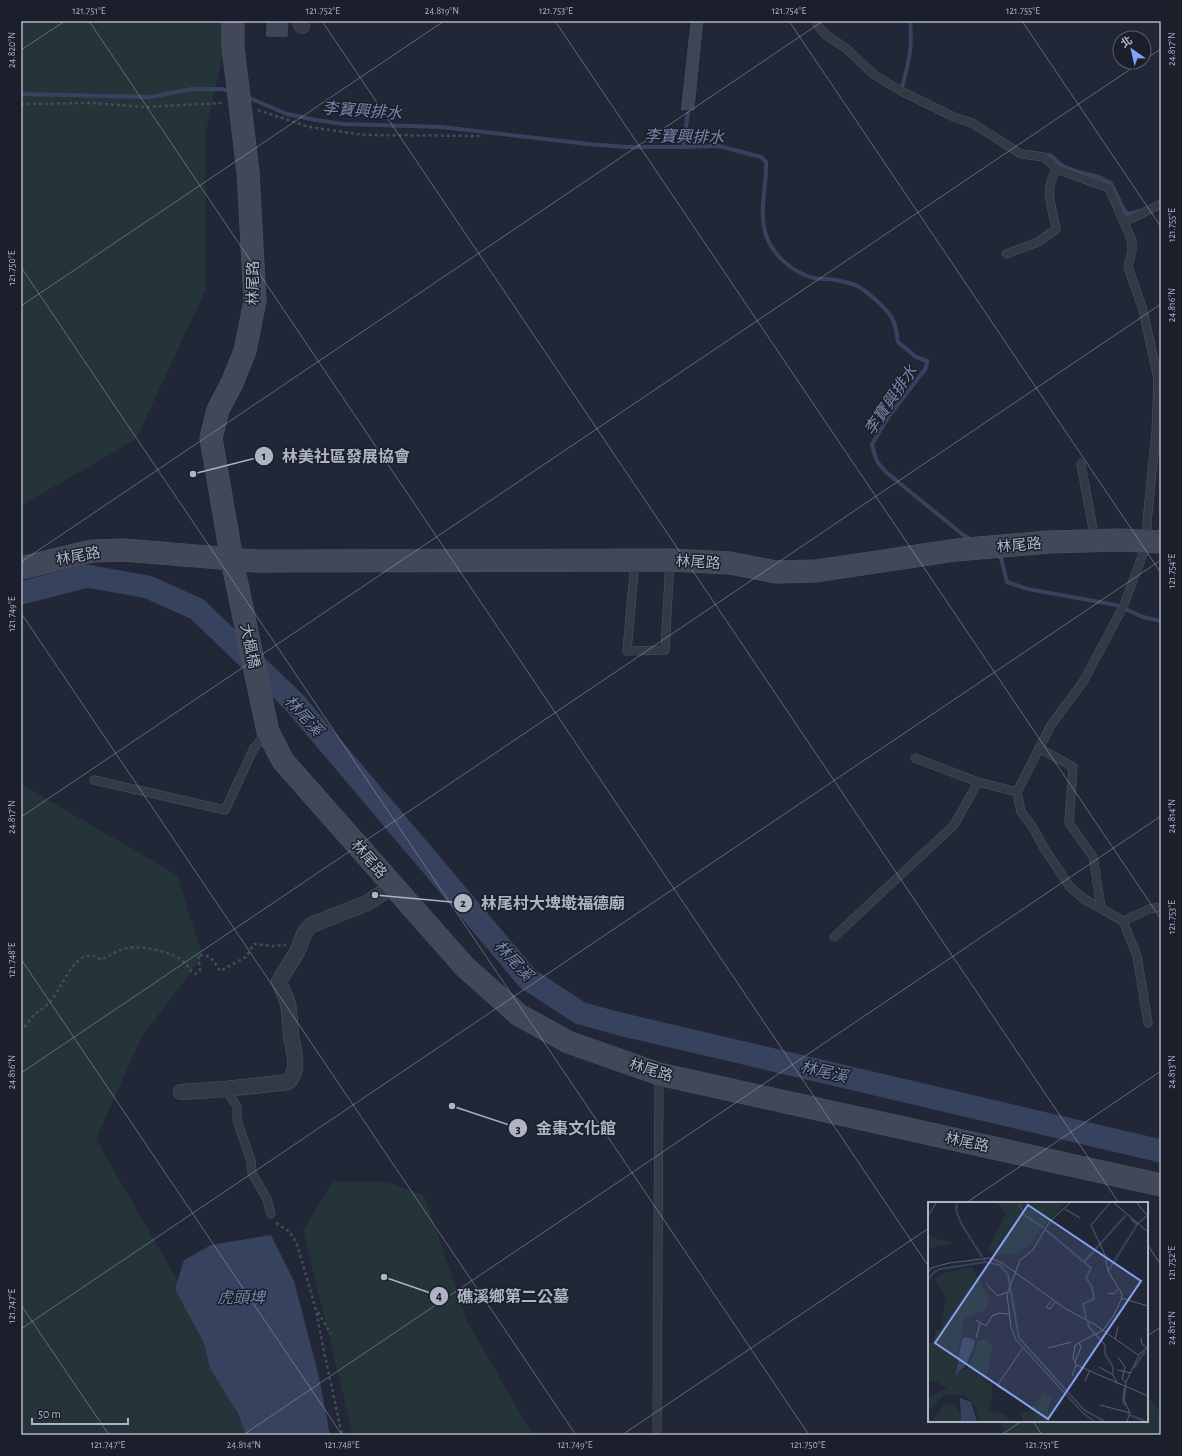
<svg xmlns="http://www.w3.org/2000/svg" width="1182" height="1456" viewBox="0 0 1182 1456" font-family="'Alegreya Sans','Noto Sans TC',sans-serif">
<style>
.green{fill:#243438}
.water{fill:#37425e}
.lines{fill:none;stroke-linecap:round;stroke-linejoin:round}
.stream{stroke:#37425e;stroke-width:4}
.river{stroke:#37425e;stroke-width:23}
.building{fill:#3d4556;stroke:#1c212d}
.lane-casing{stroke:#4f5461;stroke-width:9}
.street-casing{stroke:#4f5461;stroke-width:16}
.secondary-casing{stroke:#4f5461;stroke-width:23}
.path{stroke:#404f54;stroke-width:2.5;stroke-dasharray:3 3;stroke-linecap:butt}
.lane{stroke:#343946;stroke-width:8}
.street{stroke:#343946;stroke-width:15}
.secondary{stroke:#424859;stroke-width:22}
.ticks{fill:none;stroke:#aeb4c3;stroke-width:1;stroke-opacity:0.45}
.labels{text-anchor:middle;stroke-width:3;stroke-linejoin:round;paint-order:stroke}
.street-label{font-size:15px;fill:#aeb4c3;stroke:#1a1f2b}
.water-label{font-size:16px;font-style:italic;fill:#7887aa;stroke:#1a1f2b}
.inset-river{fill:none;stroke:#37425e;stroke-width:2}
.inset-road{fill:none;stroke:#595f6e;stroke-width:1}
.view{fill:#85a1f2;fill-opacity:0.15;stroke:#85a1f2;stroke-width:2}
.inset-edge{fill:none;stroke:#aeb4c3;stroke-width:2}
.leader{fill:none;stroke:#aeb4c3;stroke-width:1.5}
.callout-dot{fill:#aeb4c3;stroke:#1a1f2b;stroke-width:1.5}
.mark-label{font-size:12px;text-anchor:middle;font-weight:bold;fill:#111}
.callout-label{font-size:16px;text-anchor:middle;font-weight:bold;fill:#aeb4c3;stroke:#1a1f2b;stroke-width:3;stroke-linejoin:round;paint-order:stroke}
.neatline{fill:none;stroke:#aeb4c3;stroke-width:1.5}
.ticks-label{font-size:10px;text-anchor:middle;fill:#aeb4c3}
</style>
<rect width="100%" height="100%" fill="#212736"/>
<path class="green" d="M21,21H230L205,136L206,289L136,439L21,506Z
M21,784L177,875L203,957L142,1036L96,1139L176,1278L246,1435H21Z
M333,1182H387L424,1195L468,1323L533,1435H353L303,1230Z
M1147,1397L1161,1412V1435H1003L1001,1421H1147Z"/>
<path class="water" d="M271,1235L294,1281L319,1377L330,1435H246L237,1412L210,1368L204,1343L175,1289L184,1260L211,1245Z"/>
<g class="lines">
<path class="stream" d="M901,91C908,65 913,49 910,21
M21,94L150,97L192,89H222L231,92
M245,96L287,114L316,120L343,124L442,127L588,144L626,147H683L719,146L761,157L766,162C767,185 759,209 765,232C771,254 793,273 814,278C819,279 824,279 829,279C837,280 846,282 853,284C863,287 887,309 892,318C896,325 897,334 898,342L916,357L927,361L926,368L889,416L872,444C875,458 876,462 886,472L962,534L972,540
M683,147L689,106
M1043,155H1050L1063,166L1075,171L1099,177L1111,183L1124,210L1128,214L1140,211
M996,555L1001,558L1007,582L1028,589L1116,605L1143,617L1161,621"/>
<path class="river" d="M21,593L87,576L148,587L197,609L294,702L528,979L580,1013L620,1024L1161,1151"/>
</g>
<path class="building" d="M266,21H289L288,38L265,37Z
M690,21H704L695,111H680Z"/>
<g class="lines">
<g class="lane-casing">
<path id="lane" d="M816,21L817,25L826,35L847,49L873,74L901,91L954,117L972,123L1021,154L1044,157L1057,169L1109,188L1132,241V251L1128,267L1143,310L1158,379L1156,433L1147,522L1148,541L1123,607L1083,682L1051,725L1017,792L1021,812L1032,826L1044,848L1070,887L1084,899L1123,921L1137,956L1148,1023
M1124,222L1161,204
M1006,254L1038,242L1056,229C1052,206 1043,190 1057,169
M1081,464L1095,540
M635,561L627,651L665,650L670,561
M1039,748L1073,767L1069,823L1093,857L1101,907
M915,758L978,782L1017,792
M94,780L225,810L254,748L267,733
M1123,921L1149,909L1161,907
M834,937L954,825L978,782
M226,1089L237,1107V1120L251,1161L252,1173L267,1199L271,1214
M657,1435L659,1076"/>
</g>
<g class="street-casing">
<path id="street" d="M300,21L302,26
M181,1092L226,1089L288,1082C301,1069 293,1050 291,1035C290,1025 290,1014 288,1004C286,996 281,989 279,981L297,952L305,932L311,925L367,903L393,886"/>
</g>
<g class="secondary-casing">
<path id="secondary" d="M233,21V47L248,172L255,301L245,351L232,383L218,410L211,438L232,560L268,732L283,761L465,967L519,1015L568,1042L659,1074L1161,1185
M21,568L92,551L124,550L257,561L670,560L730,563L776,572L816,571L956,550L1049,542L1120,540L1161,542"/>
</g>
<path class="path" d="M21,104L93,103L143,107L224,103
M258,110L309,127L364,135L483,136
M21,1032C25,1027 29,1020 34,1015C39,1010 46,1007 51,1001C63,987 77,941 101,960C107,957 113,953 120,950C135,943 173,951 185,963C189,967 188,970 195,974L200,970L198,955C212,955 213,960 220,971L246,957L254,944L272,946L286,945
M276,1223L290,1232L297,1244L316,1310L323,1347L342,1435
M318,1312L331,1334"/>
<use href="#lane" class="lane"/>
<use href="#street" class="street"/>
<use href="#secondary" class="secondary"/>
</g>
<path class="ticks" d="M89,21L929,1267M322,21L1119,1203M555,21L1161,919M789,21L1161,573M1022,21L1161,227M21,50L65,21M1144,60L1161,49M21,267L809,1435M21,306L444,21M21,562L823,21M21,613L576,1435M21,817L1141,62M21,959L342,1435M21,1073L1161,304M966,1203L1161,1071M1147,1244L1161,1265M21,1305L109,1435M21,1329L1161,560M1147,1336L1161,1327M1033,1421L1042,1435M243,1435L1161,816M622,1435L929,1228M1001,1435L1022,1421"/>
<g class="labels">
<g class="street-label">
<text transform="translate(253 283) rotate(-90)" y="5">林尾路</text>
<text transform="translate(1019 545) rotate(-5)" y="5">林尾路</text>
<text transform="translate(78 556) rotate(-10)" y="5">林尾路</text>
<text transform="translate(698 562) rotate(3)" y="5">林尾路</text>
<text transform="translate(250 646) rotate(78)" y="5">大楓橋</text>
<text transform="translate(369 859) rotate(49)" y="5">林尾路</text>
<text transform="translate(651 1070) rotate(17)" y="5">林尾路</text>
<text transform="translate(967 1142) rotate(12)" y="5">林尾路</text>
</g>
<g class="water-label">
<text transform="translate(362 110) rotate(4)" y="6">李寶興排水</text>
<text transform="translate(684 136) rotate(1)" y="6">李寶興排水</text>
<text transform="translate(890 400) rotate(-56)" y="6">李寶興排水</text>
<text transform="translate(304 715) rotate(48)" y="6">林尾溪</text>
<text transform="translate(514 960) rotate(47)" y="6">林尾溪</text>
<text transform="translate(824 1071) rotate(13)" y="6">林尾溪</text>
<text x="241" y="1303">虎頭埤</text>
</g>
</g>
<g transform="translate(928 1202)">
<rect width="220" height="220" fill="#212736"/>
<path d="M69,1H138L111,29L102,43L85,53L59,50L78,11ZM0,27L3,35L25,41L0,47ZM39,66H45L61,97L58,107L36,117L27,169L32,171L40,166L50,139L56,137L61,140L64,144L58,181H64L65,192L61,208L76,212L83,219H51L48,205L37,193H16L0,210V195L19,187L9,180L0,179V142L5,139L8,128L13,127L18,95L6,77L16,71ZM116,190L125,196L119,206L122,219H95L92,209L100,210ZM16,202L25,203L30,207L34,214L32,219H0V217L5,218Z" fill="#243438"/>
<path d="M37,135L47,138L46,144L38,163L27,174L34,137ZM32,196L43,200L49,219H33Z" fill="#37425e"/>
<path class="inset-river" d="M29,1L28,8L33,21L54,55M91,1L96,13L116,26M118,28L163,66L158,76L164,85L166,97L155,102L158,116M58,60L72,63L80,73L91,136L156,208L176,219M156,60L198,13M180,69L209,23L203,17M0,78L6,70L12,67L58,60L56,58M160,120L161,125L177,143V152L185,165V172M206,166L217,149M196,186L195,199L197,204M202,213L217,219"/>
<path class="inset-road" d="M142,1L122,19L105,48L92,58L79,93L83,125L88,138L155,211L166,219M186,1L220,30M209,1L219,13M137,7L152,16M0,14L8,1M209,22L220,13M0,71L3,66L21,61L62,56L74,61L138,107L166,122L210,153L220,145M59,83L70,94L79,90M180,91L186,92L190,87M193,96L220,104M125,97L118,105L122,107L128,99M48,118L58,124L64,114L71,111L81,112M48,136L52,121M213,136L214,142L219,146M187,137L190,125M120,146L143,140M190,155L197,165L194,177L198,180M147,160L153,145L151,141M148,163L220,194M171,165L184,172L190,182M189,168L203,171M144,174L148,163L145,156L147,143L175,128L186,113L193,98L194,92L180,69L177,53L163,23L182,1M157,179L162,168M87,195L69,184L94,147M172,203L202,211M199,219L202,211L196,198L198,180L211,153"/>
<path class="view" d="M100,3L213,79L120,217L7,141Z"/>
<rect width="220" height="220" class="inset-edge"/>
</g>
<path class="leader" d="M193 474L264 456M375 895L463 903M452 1106L518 1128M384 1277L439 1296"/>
<g class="callout-dot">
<circle cx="193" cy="474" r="4"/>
<circle cx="375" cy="895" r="4"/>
<circle cx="452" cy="1106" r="4"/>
<circle cx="384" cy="1277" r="4"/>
<circle cx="264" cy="456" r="10"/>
<circle cx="463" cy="903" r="10"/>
<circle cx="518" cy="1128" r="10"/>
<circle cx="439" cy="1296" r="10"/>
</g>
<g class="mark-label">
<text x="264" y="460">1</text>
<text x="463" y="907">2</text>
<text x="518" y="1133">3</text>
<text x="439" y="1300">4</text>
</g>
<g class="callout-label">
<text x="346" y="462">林美社區發展協會</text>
<text x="553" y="909">林尾村大埤墘福德廟</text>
<text x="576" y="1134">金棗文化館</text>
<text x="513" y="1302">礁溪鄉第二公墓</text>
</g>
<rect width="1182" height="1456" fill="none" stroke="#1a1f2b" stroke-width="44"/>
<g transform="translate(1132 50) rotate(326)"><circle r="19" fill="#1a1f2b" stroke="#555b68"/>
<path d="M0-3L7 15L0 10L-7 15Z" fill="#85a1f2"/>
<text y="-6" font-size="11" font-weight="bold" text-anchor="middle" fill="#aeb4c3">北</text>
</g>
<path d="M32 1418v6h96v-6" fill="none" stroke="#aeb4c3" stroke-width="2"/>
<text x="38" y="1418" font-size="12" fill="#aeb4c3" stroke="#1a1f2b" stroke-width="3" paint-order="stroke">50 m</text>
<rect x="22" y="22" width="1138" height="1412" class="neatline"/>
<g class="ticks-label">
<text x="89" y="14">121.751°E</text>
<text x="323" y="14">121.752°E</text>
<text x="442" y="14">24.819°N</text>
<text x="556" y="14">121.753°E</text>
<text x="789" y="14">121.754°E</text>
<text x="1023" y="14">121.755°E</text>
<text transform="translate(1171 49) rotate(-90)" y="4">24.817°N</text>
<text transform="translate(11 50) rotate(-90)" y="4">24.820°N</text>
<text transform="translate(1171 225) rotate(-90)" y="4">121.755°E</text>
<text transform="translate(11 268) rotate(-90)" y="4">121.750°E</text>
<text transform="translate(1171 305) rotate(-90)" y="4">24.816°N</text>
<text transform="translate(1171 571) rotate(-90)" y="4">121.754°E</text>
<text transform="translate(11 614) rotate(-90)" y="4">121.749°E</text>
<text transform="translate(1171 816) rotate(-90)" y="4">24.814°N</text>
<text transform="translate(11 817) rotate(-90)" y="4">24.817°N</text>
<text transform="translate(1171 917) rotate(-90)" y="4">121.753°E</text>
<text transform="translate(11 960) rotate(-90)" y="4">121.748°E</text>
<text transform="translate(1171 1072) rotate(-90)" y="4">24.813°N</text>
<text transform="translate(11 1072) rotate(-90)" y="4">24.816°N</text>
<text transform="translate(1171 1263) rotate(-90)" y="4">121.752°E</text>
<text transform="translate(11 1306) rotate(-90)" y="4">121.747°E</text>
<text transform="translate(1171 1328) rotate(-90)" y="4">24.812°N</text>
<text x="108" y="1448">121.747°E</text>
<text x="244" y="1448">24.814°N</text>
<text x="342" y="1448">121.748°E</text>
<text x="575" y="1448">121.749°E</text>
<text x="808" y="1448">121.750°E</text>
<text x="1042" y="1448">121.751°E</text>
</g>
</svg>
